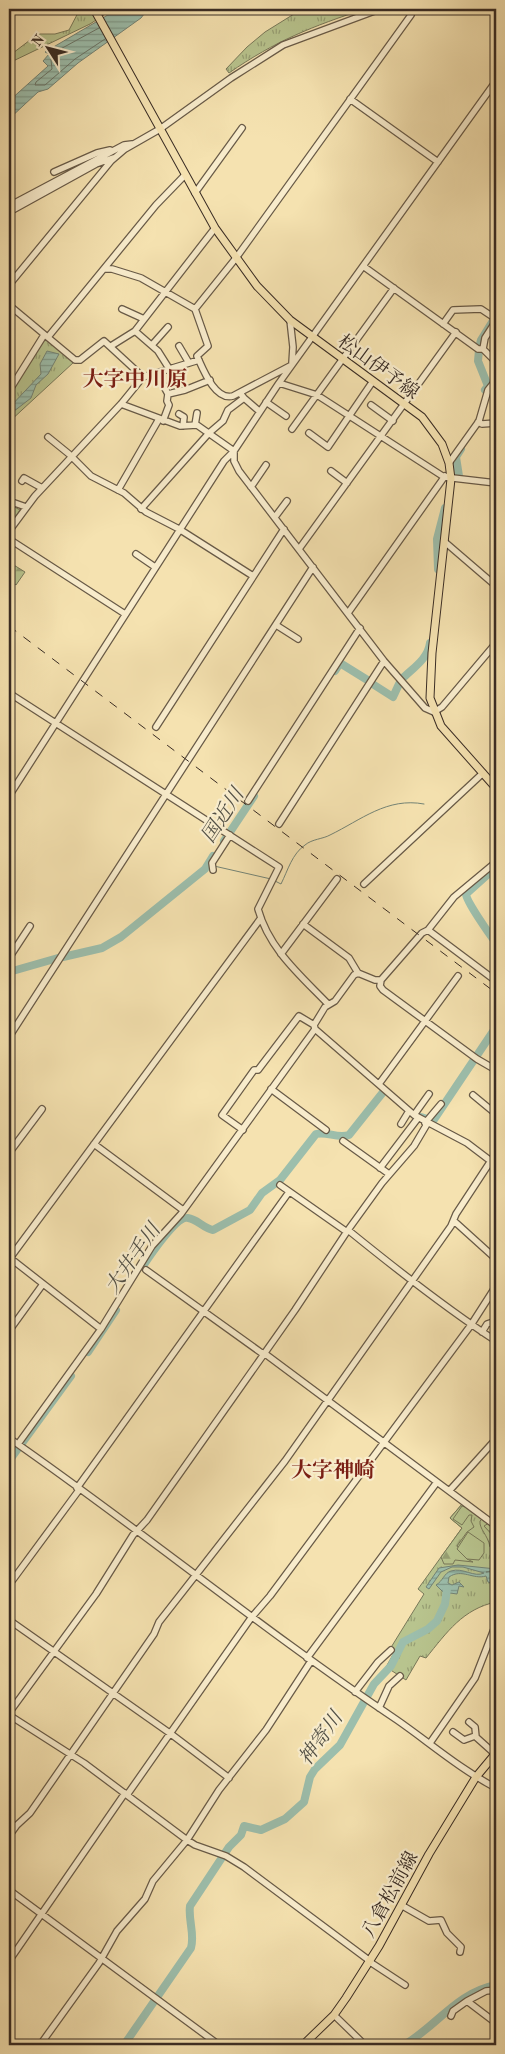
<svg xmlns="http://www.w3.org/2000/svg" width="505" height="2054" viewBox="0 0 505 2054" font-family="'Old Standard TT','Noto Serif JP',serif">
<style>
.grass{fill:url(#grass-tufts);stroke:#787859}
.forest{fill:url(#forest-firs);stroke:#787859}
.garden{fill:#b8c48e;stroke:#787859}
.water{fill:url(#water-rules);stroke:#748476}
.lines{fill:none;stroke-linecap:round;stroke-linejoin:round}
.shore{stroke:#6a7568;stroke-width:1}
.stream{stroke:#748476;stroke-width:1}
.river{stroke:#9cbeac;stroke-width:8}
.minor-casing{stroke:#685a47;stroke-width:8}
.major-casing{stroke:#392c24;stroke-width:9}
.minor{stroke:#f8eccc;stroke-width:5.5}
.major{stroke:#f5e2b0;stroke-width:7}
.rail{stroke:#392c24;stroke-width:1;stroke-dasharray:9 9;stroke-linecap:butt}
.labels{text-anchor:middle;stroke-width:4.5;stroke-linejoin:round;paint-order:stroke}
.street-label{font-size:19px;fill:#392c24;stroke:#f8eccc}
.water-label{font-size:20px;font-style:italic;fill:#525046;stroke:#f8eccc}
.quarter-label{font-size:21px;font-weight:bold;fill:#7a1f14;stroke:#f8eccc}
</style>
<defs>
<pattern id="grass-tufts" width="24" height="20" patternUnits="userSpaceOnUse" patternTransform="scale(1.25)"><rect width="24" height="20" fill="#b8c48e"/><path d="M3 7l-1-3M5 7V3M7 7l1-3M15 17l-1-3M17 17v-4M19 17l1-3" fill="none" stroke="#979f74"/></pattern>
<pattern id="forest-firs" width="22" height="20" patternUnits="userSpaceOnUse" patternTransform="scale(1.25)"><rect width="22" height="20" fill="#b8c48e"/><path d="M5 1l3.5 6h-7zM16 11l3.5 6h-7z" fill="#979f74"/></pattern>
<pattern id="water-rules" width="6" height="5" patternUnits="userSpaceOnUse" patternTransform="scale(1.25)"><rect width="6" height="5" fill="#9cbeac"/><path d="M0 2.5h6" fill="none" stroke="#809b8c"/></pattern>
</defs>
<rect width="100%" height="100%" fill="#f5e2b0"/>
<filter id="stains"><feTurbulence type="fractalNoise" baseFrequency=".004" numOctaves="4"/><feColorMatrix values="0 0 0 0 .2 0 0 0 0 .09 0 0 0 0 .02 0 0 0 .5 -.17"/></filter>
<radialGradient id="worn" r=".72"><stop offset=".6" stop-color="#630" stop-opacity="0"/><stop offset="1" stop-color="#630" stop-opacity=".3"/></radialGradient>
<path class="grass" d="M80,9H86L93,13L100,9H113L90,24L9,63V56L38,34H55L69,30Z
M302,9H365C313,26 275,41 229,73L226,69L247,47L265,32Z
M47,340L74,362L9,422V394L43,341Z
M463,1503L496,1528V1602C463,1609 447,1632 426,1658L420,1656L406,1680L386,1667L394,1653L390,1649L424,1594L418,1589L462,1528L450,1518Z"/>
<path class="forest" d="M9,504L20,510L9,527Z
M9,562L25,572L16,585L9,580Z
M463,1503L466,1507L462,1506L453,1519L462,1525L469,1515H472L471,1521L474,1527L467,1532L457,1546L467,1559L473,1562L455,1560L453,1564H444L441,1557L462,1528L450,1518Z
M483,1518L489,1523L484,1526L496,1539V1546L490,1547C488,1535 479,1529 480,1521Z"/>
<path class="garden" d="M468,1532L484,1543V1553L479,1560L467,1559L457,1549Z"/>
<path class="water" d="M118,9H148L141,18L78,63L48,89L38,92L9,119V101L48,66L43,61L49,54L45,52Z
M47,351L59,354L48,374L36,385L31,398L9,415V408L41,374L40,364Z
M458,1565L496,1569V1570L486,1572L496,1571V1585L488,1582L486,1576C473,1580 462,1568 449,1577L448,1583L452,1585L459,1582L464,1587L459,1586L457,1594L450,1593L448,1599L446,1598L445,1594L436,1585C443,1581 444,1573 451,1571C463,1567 474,1578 484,1573L463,1567H452L441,1572L429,1589L426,1587L439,1568Z"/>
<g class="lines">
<path class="shore" d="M99,28L55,52L51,60L52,69L36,82L35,85H45L75,59L105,39"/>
<path class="stream" d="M214,866L271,879
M275,881L281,884C288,870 292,854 305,845C312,839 323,839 330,835C361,820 387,797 424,804"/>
<path class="river" d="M479,348L481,340L494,319
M479,350L478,361L488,386L485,390
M459,476L456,457L461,449
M438,569L437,539L445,508
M335,671L340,663L369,681
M402,679C413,668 428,659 430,643
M371,683L393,697L399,684
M224,841L254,796
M496,867L466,894C466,901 490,935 496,943
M63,957L102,948L121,937L205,869L213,856
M9,972L58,958
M421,1117L433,1121L496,1027
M143,1266C149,1257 177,1215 188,1218C197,1219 203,1228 213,1230L250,1210L262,1193L280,1180L316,1134C327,1131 337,1139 349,1135L384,1091
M88,1352L116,1310
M9,1461L71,1376
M124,2045L191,1948C195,1934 188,1920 190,1906L229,1847L241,1835L244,1826L261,1830L285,1819L304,1802L310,1777L315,1769L340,1745L374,1684L391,1666L403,1642L428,1629L437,1621L445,1604L447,1589
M404,2045C437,2026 456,1993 496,1985"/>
<g class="minor-casing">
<path id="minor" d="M350,99L438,162
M54,172L97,153L110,150
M195,193L242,128
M9,206L124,145L132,144
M9,212L96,164L113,158
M363,266L478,349H483
M104,269H112L141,278L195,309L208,346L197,356C203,369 215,401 233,396L290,366
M9,285L111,161L125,149L160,129L231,78L283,45L380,9
M9,305L75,360H80L104,341L143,377
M122,309L144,319
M195,309L236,258L411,15
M290,320L293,347L292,363
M496,321L485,338L483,349L496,362
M443,324L453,310L481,309L496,319
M135,331L215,228
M48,337L156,205L185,175
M152,345L168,327
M111,346L135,331L158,351L170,370
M179,346L189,363
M157,374L168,394L185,390L210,380
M279,383L317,395L444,477L496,483
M9,391L44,335
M244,398L259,411
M266,402L286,416
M121,404L180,426L197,425L234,451
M371,405L393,421
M179,414L184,417L183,426
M163,421L169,405L167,401L168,394
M478,422L482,424L496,423
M195,425L197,413
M292,429L394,288
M309,433L328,447L373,381
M48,437L69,454L91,476L124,493L146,512L179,529L253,576
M234,451V461L239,471L384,661L425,708L434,712L442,707L496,643
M449,463L479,421L488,390L496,380
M331,471L347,483
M22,481L24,478L42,488
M251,487L266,465
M118,490L159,419
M9,501L26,507
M141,509L209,433L223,421L228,410L244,398L240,393
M275,517L287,501
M9,531L35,496L121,404L143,377L199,360
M9,539L125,614
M446,543L496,586
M299,549L456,332
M136,554L155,567
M348,613L445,476
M276,625L298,639
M9,693L279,867L258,909C269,949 300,975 328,1004
M156,727L284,529
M9,796L224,461L234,451L279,383L496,81
M248,801L360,628
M279,824L384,661
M213,870L212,863L230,835
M364,884L483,773
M303,924L349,958L358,973
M428,930L496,981
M281,954L337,879
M9,958L30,926
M381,980L380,986L383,990L477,1059L496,1070
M314,1025L325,1007L335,1001L354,975L358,973L375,980H381L422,933L428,930L454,897L496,862
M9,1037L313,567
M379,1084L458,976
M271,1089L326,1130
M473,1095L496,1114
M414,1115L429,1094
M425,1123L441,1104
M401,1124L409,1111
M243,1130L222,1115L254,1070H258L299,1016L314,1025L315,1029L414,1115L467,1143L496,1165
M343,1141L389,1174
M94,1144L183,1210
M9,1153L42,1109
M380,1168L418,1118
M280,1185L347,1232
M454,1221L496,1259
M348,1230C396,1269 444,1307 496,1341
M146,1270L263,1354
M101,1329L10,1258L261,918
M9,1331L43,1284
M482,1332L487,1324L496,1321
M264,1353L496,1526
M9,1438C140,1529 264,1631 397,1720C430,1743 460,1769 496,1788
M18,1444L101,1329L152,1246L181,1214L315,1029
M77,1488L289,1192
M450,1490L496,1439
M9,1585L79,1490
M9,1620L171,1734L229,1778
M307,1658L437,1482
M355,1692L378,1662L391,1650
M379,1708L389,1686L400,1676
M9,1713L96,1594L133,1535L147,1520L295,1310L348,1230L382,1183L414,1146L427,1124
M9,1715L84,1763L187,1840L195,1845L226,1856L244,1867L370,1961
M469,1722L475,1727L476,1737L495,1754
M453,1732L464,1740L475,1736
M430,1743L475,1678L496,1624
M127,1795L251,1618L270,1596L471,1325L496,1286
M9,1836L17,1825L30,1813L154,1634L159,1622L285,1461L451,1226L456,1214L496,1153
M9,1890L219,2045
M401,1905L429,1921L441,1920L447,1933L461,1947L460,1952
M9,1961L125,1793
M370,1962L405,1985
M467,2001L486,1991L496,1990
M334,2015L365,2045
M451,2016L453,2011L467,2001L496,2023
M40,2045L99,1963L117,1931L145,1899L153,1881L187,1840L219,1790L266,1730L311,1661"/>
</g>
<g class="major-casing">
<path id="major" d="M94,9L215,228L257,286L290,320L422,417L442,444L449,463L451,479L432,653L430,698L441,726L496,788
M303,2045L334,2015L346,1998L379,1946L429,1854L476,1777L496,1753"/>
</g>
<use href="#minor" class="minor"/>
<use href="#major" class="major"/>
<path class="rail" d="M9,626L496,993"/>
</g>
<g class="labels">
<g class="street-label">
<text transform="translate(379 366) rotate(36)" y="7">松山伊予線</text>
<text transform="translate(389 1894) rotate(-61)" y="7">八倉松前線</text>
</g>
<g class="water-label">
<text transform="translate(222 815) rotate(-57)" y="7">国近川</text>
<text transform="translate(132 1258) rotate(-55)" y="7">大井手川</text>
<text transform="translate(320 1738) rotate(-55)" y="7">神寄川</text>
</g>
<g class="quarter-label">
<text x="135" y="386">大字中川原</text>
<text x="333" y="1477">大字神崎</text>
</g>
</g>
<rect width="505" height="2054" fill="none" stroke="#f5e2b0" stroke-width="30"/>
<rect x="10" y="10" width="485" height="2034" fill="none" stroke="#392c24" stroke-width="2.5"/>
<rect x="15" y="15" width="475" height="2024" fill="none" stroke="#392c24"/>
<g transform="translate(48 48) rotate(306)" stroke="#f8eccc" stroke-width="4" paint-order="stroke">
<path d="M0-4L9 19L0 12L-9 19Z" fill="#392c24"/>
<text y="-8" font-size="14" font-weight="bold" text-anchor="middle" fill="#392c24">N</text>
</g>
<rect width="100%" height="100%" filter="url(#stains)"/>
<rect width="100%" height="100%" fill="url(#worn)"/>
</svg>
